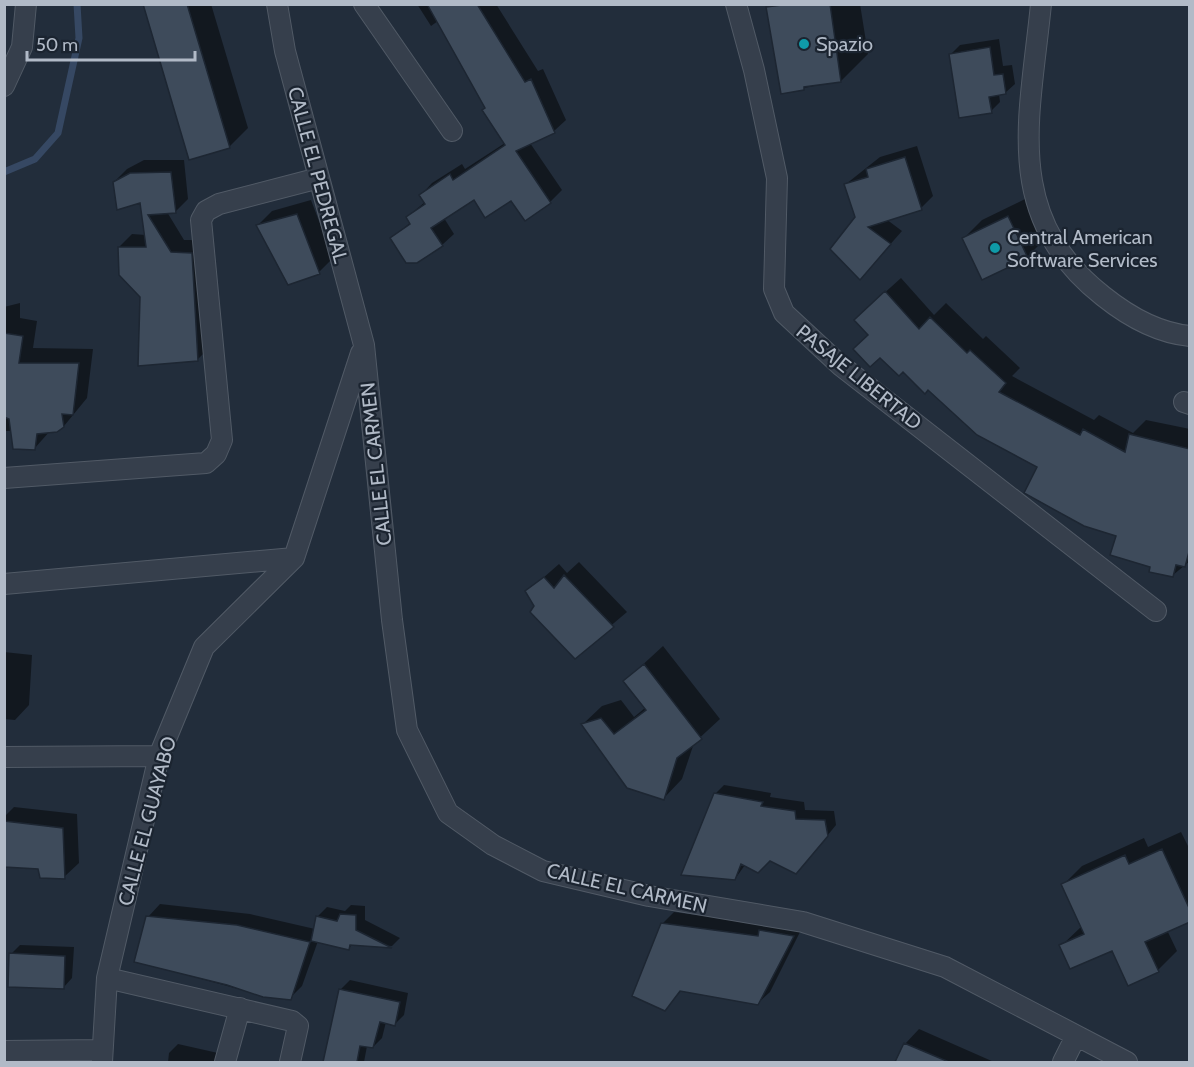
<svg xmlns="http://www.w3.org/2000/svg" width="1194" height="1067" viewBox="0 0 1194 1067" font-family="Cabin,sans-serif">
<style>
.shadow{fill:#0007}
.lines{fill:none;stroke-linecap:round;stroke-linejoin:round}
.stream{stroke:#364863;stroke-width:7}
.building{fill:#3e4b5b;stroke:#1d2632;stroke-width:1.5}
.minor-casing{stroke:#515a66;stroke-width:22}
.minor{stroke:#363f4c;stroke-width:20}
.culture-dot{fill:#0f9aa8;stroke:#1b2430;stroke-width:2}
.labels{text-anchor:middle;stroke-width:4.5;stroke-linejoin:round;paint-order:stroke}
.poi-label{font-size:20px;fill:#b1bac7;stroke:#1b2430;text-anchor:start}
.street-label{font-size:20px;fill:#b1bac7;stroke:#1b2430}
</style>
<rect width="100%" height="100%" fill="#222d3b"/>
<path class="shadow" d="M147,4H211L248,128L229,147Z
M417,4H496L538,71L543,69L566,120L554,131L530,143L562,190L550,202L474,198L444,218L454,234L442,245L392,238L411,222L407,217L425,202L421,195L432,183L462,164L465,169L505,143L438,21L431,26Z
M766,4H860L868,54L841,81L782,92Z
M999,39L1003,66L1012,65L1015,84L1005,93L999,94L1000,102L991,111L951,54L960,45Z
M917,146L933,196L921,208L886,219L902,231L872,265L846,184L880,157Z
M144,160H184L188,199L175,212H167L184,240H205L210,347L197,360L141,296L119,247L132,234L146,235L142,201L114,182L127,169Z
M1027,198L1046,238L1027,257L983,278L963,239L982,220Z
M311,200L333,258L319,272L258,225L272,211Z
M901,278L934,315L946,303L983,339L986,336L1020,368L1012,376L1094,420L1099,415L1133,433L1146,420L1190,429V561L1173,575L1152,566L1039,466L903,370L870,334L871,305Z
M20,303V318L37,321L33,348L93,349L87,398L64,426L50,431L34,449L12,431H4V307Z
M579,562L627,612L575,656L527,592L559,564L567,573Z
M663,646L720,719L694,743L682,779L664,798L583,724L602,706L621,700L634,717L645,708L625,681Z
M4,652L32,655L29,705L15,720L4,719Z
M724,785L771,793L770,797L804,802L805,810L834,811L836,825L805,863L770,859L745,865L735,879L715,794Z
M14,807L77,814L79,863L64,877L4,856V817Z
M1181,832L1190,850V920L1167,930L1177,951L1158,970L1113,949L1061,946L1082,926L1063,885L1082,866L1144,838L1148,847Z
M160,904L250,914L315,929L317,917L327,907L345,911L351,905L365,906V920L400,938L392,946L353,944L349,948L318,941L302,986L290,998L264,996L135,961L148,917Z
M674,912L766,924H804L770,992L758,1003L682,990L665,1009L662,924Z
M20,945L74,947L72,978L63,988L11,954Z
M350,980L408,993L404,1015L395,1024L386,1022L382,1038L373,1047L367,1046L364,1062H323L341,989Z
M919,1029L994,1062H897L905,1044Z
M178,1044L218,1053L216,1062H168L169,1053Z"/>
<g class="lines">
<path class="stream" d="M4,172L35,159L58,133L79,38L77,4"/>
</g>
<path class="building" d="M143,4H187L230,148L189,160Z
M427,4H477L525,82L531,79L555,133L516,151L551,203L525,221L511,201L485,218L474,200L431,228L443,246L417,263H406L390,238L410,224L406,217L425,204L419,195L450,174L453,180L505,145L482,110L485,108Z
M790,4H830L841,82L804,87V90L781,94L766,7Z
M990,47L994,75L1003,74L1006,94L989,97L992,113L959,118L949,54Z
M905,157L922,210L868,227L891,244L860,280L830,249L855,217L844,184L868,177L866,169Z
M171,172L176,213L148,215L171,252L192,253L198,361L138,366L140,297L119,275L118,247H146L140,203L117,210L113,182L130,173Z
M297,214L320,274L288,285L256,225Z
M1008,216L1028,258L982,280L962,238Z
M885,291L919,329L930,317L967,353L970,350L1006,383L999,392L1080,435L1083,429L1125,452L1129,434L1190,449V548L1185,567L1176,565L1173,577L1149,572L1150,567L1110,555L1116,536L1084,526L1024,493L1037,467L977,435L928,390L925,394L903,372L899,376L880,358L870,367L853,349L868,335L854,320Z
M4,333L23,336L19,363H79L73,415L62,414L64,427L57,432L37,434L35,450L13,449L9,419L4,417Z
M564,575L614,627L575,659L530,612L534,606L525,591L544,577L554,588Z
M644,664L702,739L677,758L664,800L627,788L581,724L601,718L614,734L646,710L623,681Z
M714,793L763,802L761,806L795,811L796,819L825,820L828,836L796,874L770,861L758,873L741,864L735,880L681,875Z
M4,821L63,828L65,879L40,878L38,869L4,867Z
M1162,849L1190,910V922L1145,942L1159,972L1128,986L1112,951L1070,969L1059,945L1084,934L1061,884L1125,855L1129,864Z
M340,914L356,915V930L392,948L350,945L349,950L311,941L316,916L337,921Z
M146,916L237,925L310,942L291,1000L263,997L227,985L134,962Z
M661,923L758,936L759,930L794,936L758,1005L680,991L665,1011L632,996Z
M9,953L65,956L64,989L8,987Z
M339,989L400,1002L395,1026L380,1022L373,1048L360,1046L357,1062H323Z
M904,1043L949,1062H895Z"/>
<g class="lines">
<g class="minor-casing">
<path id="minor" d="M277,4L285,51L364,345L392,620L407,730L448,813L493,845L543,871L649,896L803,922L945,967L1127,1062
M364,4L452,131
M736,4L754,70L777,178L774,289L784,313L840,365L1156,611
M1041,4C1030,117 1001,216 1103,296C1128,316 1157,333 1190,336
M4,86L22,47L26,4
M1184,402L1190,404
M4,478L206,463L216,454L222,440L201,220L206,211L219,204L319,178
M4,584L294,558
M4,757L159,756
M107,978L292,1021L298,1026L290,1062
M4,1051L102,1050
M102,1062L107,978L159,756L204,647L294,558L361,353
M225,1062L240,1008
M1063,1062L1076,1036"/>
</g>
<use href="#minor" class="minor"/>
</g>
<g class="culture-dot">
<circle cx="804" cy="44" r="6"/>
<circle cx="995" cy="248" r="6"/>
</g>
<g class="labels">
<g class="poi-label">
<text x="816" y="51">Spazio</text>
<text x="1007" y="244">Central American<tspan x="1007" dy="23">Software Services</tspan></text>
</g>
<g class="street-label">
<text transform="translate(318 175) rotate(75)" y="7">CALLE EL PEDREGAL</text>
<text transform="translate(859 377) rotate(39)" y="7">PASAJE LIBERTAD</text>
<text transform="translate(376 464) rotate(-96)" y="7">CALLE EL CARMEN</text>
<text transform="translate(147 821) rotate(-75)" y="7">CALLE EL GUAYABO</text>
<text transform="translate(627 888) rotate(13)" y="7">CALLE EL CARMEN</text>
</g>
</g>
<rect width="1194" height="1067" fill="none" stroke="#b1bac7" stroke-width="12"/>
<path d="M27 51v9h168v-9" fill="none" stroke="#b1bac7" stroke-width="3"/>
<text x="36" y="51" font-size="18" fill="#b1bac7" stroke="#1b2430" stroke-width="4.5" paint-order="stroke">50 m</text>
</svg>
